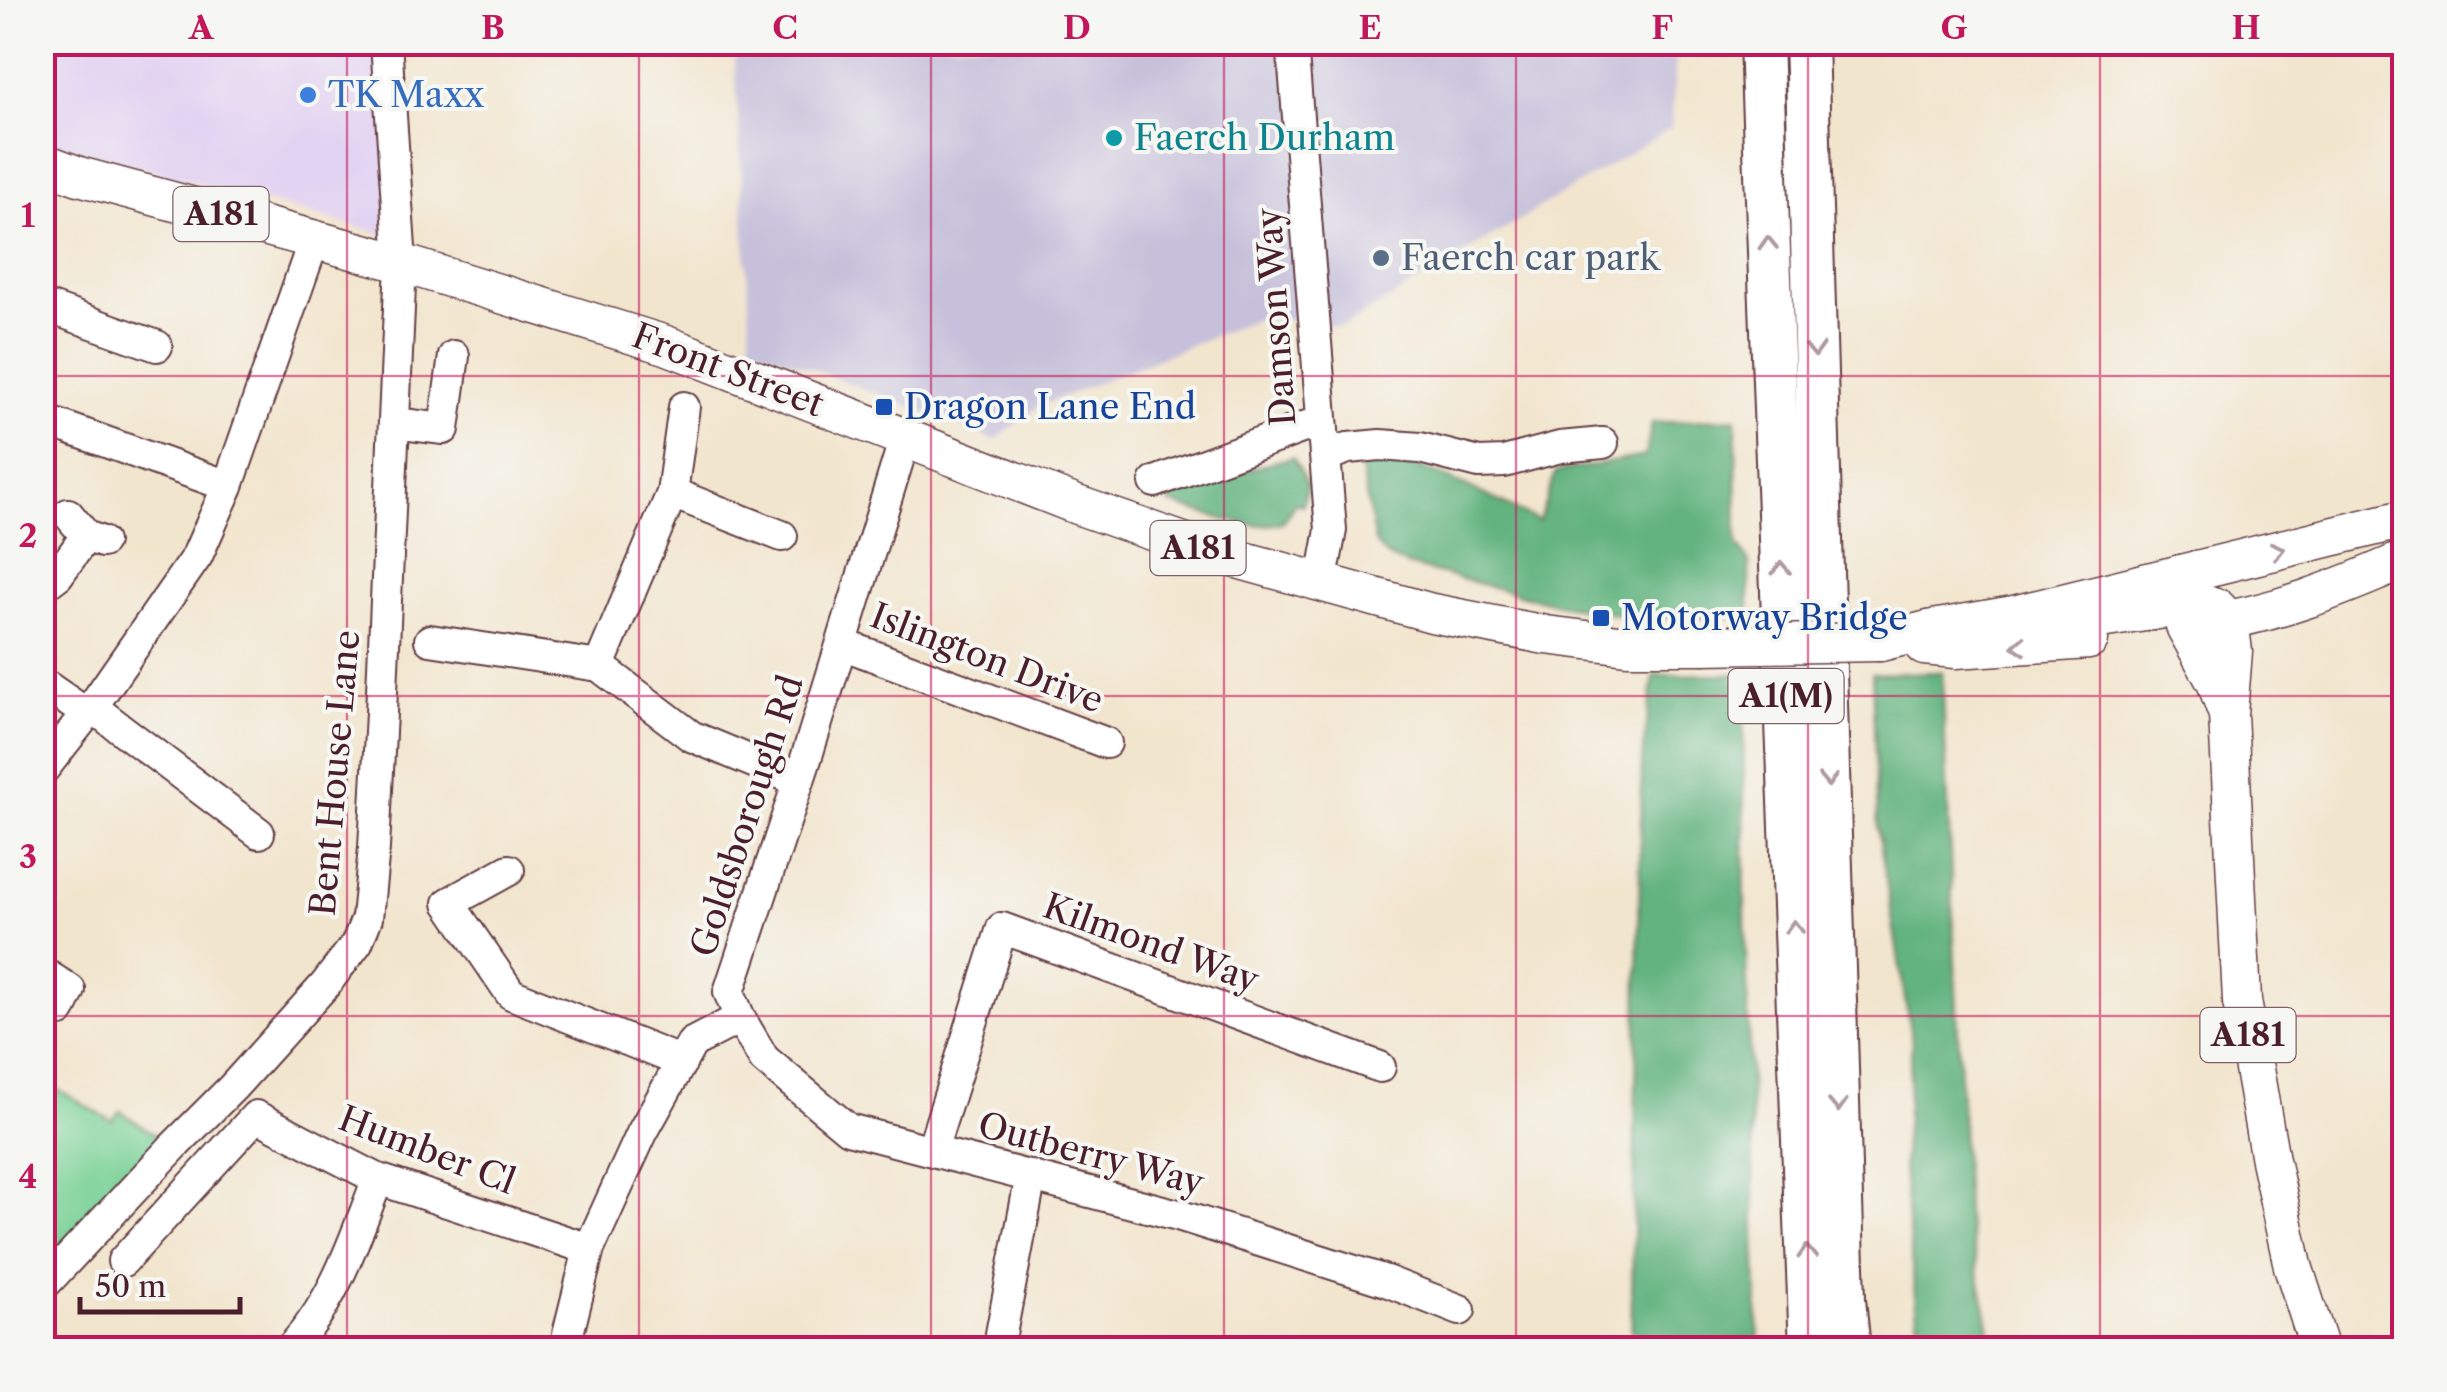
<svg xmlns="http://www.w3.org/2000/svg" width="2447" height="1392" viewBox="0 0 2447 1392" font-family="'Libre Caslon Text',serif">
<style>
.built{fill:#e3d3f2}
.industrial{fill:#c6c0da}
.green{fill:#79d196;stroke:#627860;stroke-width:2.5}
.forest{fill:#62b37f;stroke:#566955;stroke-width:2.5}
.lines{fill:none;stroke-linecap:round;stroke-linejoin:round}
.minor-casing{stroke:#633d43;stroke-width:34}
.major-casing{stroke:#633d43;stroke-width:41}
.highway-casing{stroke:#633d43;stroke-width:46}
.minor{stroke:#fff;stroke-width:30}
.major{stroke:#fff;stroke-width:38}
.highway{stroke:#fff;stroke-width:42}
.major-bridge-casing{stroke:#633d43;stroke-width:41;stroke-linecap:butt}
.major-bridge{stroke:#fff;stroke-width:38}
.oneway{stroke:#ae9aa0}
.grid{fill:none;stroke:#c2185b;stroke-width:2.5;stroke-opacity:0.55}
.shop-dot{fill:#3f7fe0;stroke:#f6f6f2;stroke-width:4}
.culture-dot{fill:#0f9aa8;stroke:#f6f6f2;stroke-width:4}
.service-dot{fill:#5c6f8a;stroke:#f6f6f2;stroke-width:4}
.transit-dot{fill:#1a4fb4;stroke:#f6f6f2;stroke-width:4}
.labels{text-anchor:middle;stroke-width:8;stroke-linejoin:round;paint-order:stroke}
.shield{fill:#f6f6f2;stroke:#7e6067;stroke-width:2.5}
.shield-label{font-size:32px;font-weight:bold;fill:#4a1f2b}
.shop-label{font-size:35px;fill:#366cbe;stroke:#f6f6f2;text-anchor:start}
.culture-label{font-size:35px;fill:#0d838f;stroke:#f6f6f2;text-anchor:start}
.service-label{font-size:35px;fill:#4e5e75;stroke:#f6f6f2;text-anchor:start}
.street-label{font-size:35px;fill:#4a1f2b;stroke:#f6f6f2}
.transit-label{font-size:35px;fill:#164399;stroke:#f6f6f2;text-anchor:start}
.neatline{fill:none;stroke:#c2185b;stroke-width:4}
.grid-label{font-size:32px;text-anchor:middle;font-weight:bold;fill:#c2185b}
</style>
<rect width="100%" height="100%" fill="#f6f6f2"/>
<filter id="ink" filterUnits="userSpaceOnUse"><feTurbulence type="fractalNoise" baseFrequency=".01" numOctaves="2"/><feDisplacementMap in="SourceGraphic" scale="20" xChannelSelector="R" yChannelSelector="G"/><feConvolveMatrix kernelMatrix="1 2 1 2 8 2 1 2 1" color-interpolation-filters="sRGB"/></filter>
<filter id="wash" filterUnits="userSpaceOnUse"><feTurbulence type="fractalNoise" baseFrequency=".0048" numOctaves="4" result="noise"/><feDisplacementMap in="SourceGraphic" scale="40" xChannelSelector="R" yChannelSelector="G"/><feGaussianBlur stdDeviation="2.25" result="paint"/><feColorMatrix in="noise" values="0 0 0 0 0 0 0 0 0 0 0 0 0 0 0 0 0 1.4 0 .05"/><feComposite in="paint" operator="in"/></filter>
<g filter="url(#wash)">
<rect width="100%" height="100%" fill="#f2e5ce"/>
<path class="built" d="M42,43H386L401,239L43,140Z"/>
<path class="industrial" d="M734,43H1677L1671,128L1343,327L1261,317L1039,406L995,440L751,345Z"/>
<path class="green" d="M43,1081L112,1121L120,1111L164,1141L43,1272Z"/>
<path class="forest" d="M1736,418L1737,544L1749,562V617L1671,618L1615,614L1562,605L1407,565C1393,560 1383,556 1375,542L1360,463C1365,461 1370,459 1375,458C1409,455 1505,505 1539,521L1556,472L1645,456L1652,423Z
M1293,458L1307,484L1303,505L1295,503L1283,522C1249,532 1203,512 1169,503L1171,496L1272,462Z
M1942,672L1966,1214L1994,1349H1920L1903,1169L1912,1043L1878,829L1872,674Z
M1743,674L1745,925L1759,1349H1631L1642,760L1654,675Z"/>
</g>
<g filter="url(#ink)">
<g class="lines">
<g class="minor-casing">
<path id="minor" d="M1292,42L1331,530L1321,584
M42,305L157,346
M42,419L228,486
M394,423L444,429L454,356
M1325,456L1348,448L1380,445L1420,448L1479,463L1504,462L1560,447L1603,443
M1155,482L1307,426L1322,424
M672,493L684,407
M68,514L86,536L102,542
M42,587L58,575L86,536
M430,640L599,666L691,736L799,781
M842,644L1106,743
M599,666L672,493L782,536
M42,683L87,714
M92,707L259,833
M42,771L92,707L197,556L228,486L314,240
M509,870L449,903L511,994L682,1062
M42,972L70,990L60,1011
M740,1018L764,1059L848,1129L1178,1215L1386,1281L1460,1310
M932,1150L1002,928L1380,1067
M123,1261L256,1116L378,1179L589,1249
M42,1287L174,1146L233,1087L325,985L357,943L367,918L374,848L381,713L401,263L386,42
M289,1350C335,1303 354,1239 378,1179
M569,1350L568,1334L589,1249L642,1133L692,1043L740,1018L729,992L805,762L905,438
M1000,1350L1001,1334L1031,1176"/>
</g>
<g class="major-casing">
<path id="major" d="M42,162L79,176L401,263L666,345L1077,505L1212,552L1432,613L1546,635L1627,645H1702
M2186,602L2185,626L2216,682L2227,712
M2014,615L2080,622L2204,603L2217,608L2229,621L2233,651L2228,714L2242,1001L2270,1160L2293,1266L2320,1350
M2203,624C2273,615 2340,588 2404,560
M1880,642L1933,629L2014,615L2404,519
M1924,646L1956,649L2089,640"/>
</g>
<g class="highway-casing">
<path id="highway" d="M1761,42L1811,1350
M1806,42L1844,1299L1849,1350"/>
</g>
<use href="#minor" class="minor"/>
<use href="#major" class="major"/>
<use href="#highway" class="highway"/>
<g class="major-bridge-casing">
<path id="major-bridge" d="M1702,645L1880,642"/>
</g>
<use href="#major-bridge" class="major-bridge"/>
</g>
<defs><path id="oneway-chevron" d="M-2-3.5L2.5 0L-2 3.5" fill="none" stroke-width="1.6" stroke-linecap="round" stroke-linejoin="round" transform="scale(2.5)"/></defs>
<g class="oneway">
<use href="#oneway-chevron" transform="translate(1768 243) rotate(-92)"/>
<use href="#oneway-chevron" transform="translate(1815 350) rotate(88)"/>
<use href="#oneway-chevron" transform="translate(2278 550) rotate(-14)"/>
<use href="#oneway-chevron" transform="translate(1781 568) rotate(-92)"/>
<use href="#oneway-chevron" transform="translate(2019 646) rotate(177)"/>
<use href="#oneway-chevron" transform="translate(1828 780) rotate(88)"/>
<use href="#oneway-chevron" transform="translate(1794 927) rotate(-92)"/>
<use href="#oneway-chevron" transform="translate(1838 1105) rotate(88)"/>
<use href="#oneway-chevron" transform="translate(1807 1252) rotate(-92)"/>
</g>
</g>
<path class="grid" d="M347,42V1350M639,42V1350M931,42V1350M1224,42V1350M1516,42V1350M1808,42V1350M2100,42V1350M42,376H2404M42,696H2404M42,1016H2404"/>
<circle class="shop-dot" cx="308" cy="95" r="10"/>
<circle class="culture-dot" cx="1114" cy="138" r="10"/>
<circle class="service-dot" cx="1381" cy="258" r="10"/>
<g class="transit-dot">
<rect x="874" y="397" width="20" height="20" rx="5"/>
<rect x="1591" y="608" width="20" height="20" rx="5"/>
</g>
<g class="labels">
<g class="shield">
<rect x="173.5" y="187" width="95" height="54" rx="8"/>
<rect x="1150.5" y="521" width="95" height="54" rx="8"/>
<rect x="1728.5" y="669" width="115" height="54" rx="8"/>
<rect x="2200.5" y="1008" width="95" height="54" rx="8"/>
</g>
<g class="shield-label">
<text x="221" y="225">A181</text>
<text x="1198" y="559">A181</text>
<text x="1786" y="707">A1(M)</text>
<text x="2248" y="1046">A181</text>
</g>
<g class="shop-label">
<text x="328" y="107">TK Maxx</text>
</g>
<g class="culture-label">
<text x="1134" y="150">Faerch Durham</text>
</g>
<g class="service-label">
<text x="1401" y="270">Faerch car park</text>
</g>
<g class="street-label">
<text transform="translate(1276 317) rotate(-94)" y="12">Damson Way</text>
<text transform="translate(728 370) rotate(21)" y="12">Front Street</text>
<text transform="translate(987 658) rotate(21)" y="12">Islington Drive</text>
<text transform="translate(335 773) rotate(-85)" y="12">Bent House Lane</text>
<text transform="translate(747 816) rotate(-72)" y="12">Goldsborough Rd</text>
<text transform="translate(1151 943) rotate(20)" y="12">Kilmond Way</text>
<text transform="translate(427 1150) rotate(21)" y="12">Humber Cl</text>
<text transform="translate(1091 1154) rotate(15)" y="12">Outberry Way</text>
</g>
<g class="transit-label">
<text x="904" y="419">Dragon Lane End</text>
<text x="1621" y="630">Motorway Bridge</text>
</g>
</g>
<rect width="2447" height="1392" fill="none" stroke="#f6f6f2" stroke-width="110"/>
<path d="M80 1297v15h160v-15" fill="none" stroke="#4a1f2b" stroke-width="5"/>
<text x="95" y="1297" font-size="30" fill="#4a1f2b" stroke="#f6f6f2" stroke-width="8" paint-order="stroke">50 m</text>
<rect x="55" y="55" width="2337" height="1282" class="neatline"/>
<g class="grid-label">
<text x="201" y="39">A</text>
<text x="493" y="39">B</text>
<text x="785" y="39">C</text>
<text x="1077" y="39">D</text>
<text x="1370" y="39">E</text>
<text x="1662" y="39">F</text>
<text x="1954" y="39">G</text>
<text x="2246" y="39">H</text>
<text x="28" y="227">1</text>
<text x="28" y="547">2</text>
<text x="28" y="868">3</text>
<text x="28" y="1188">4</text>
</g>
</svg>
